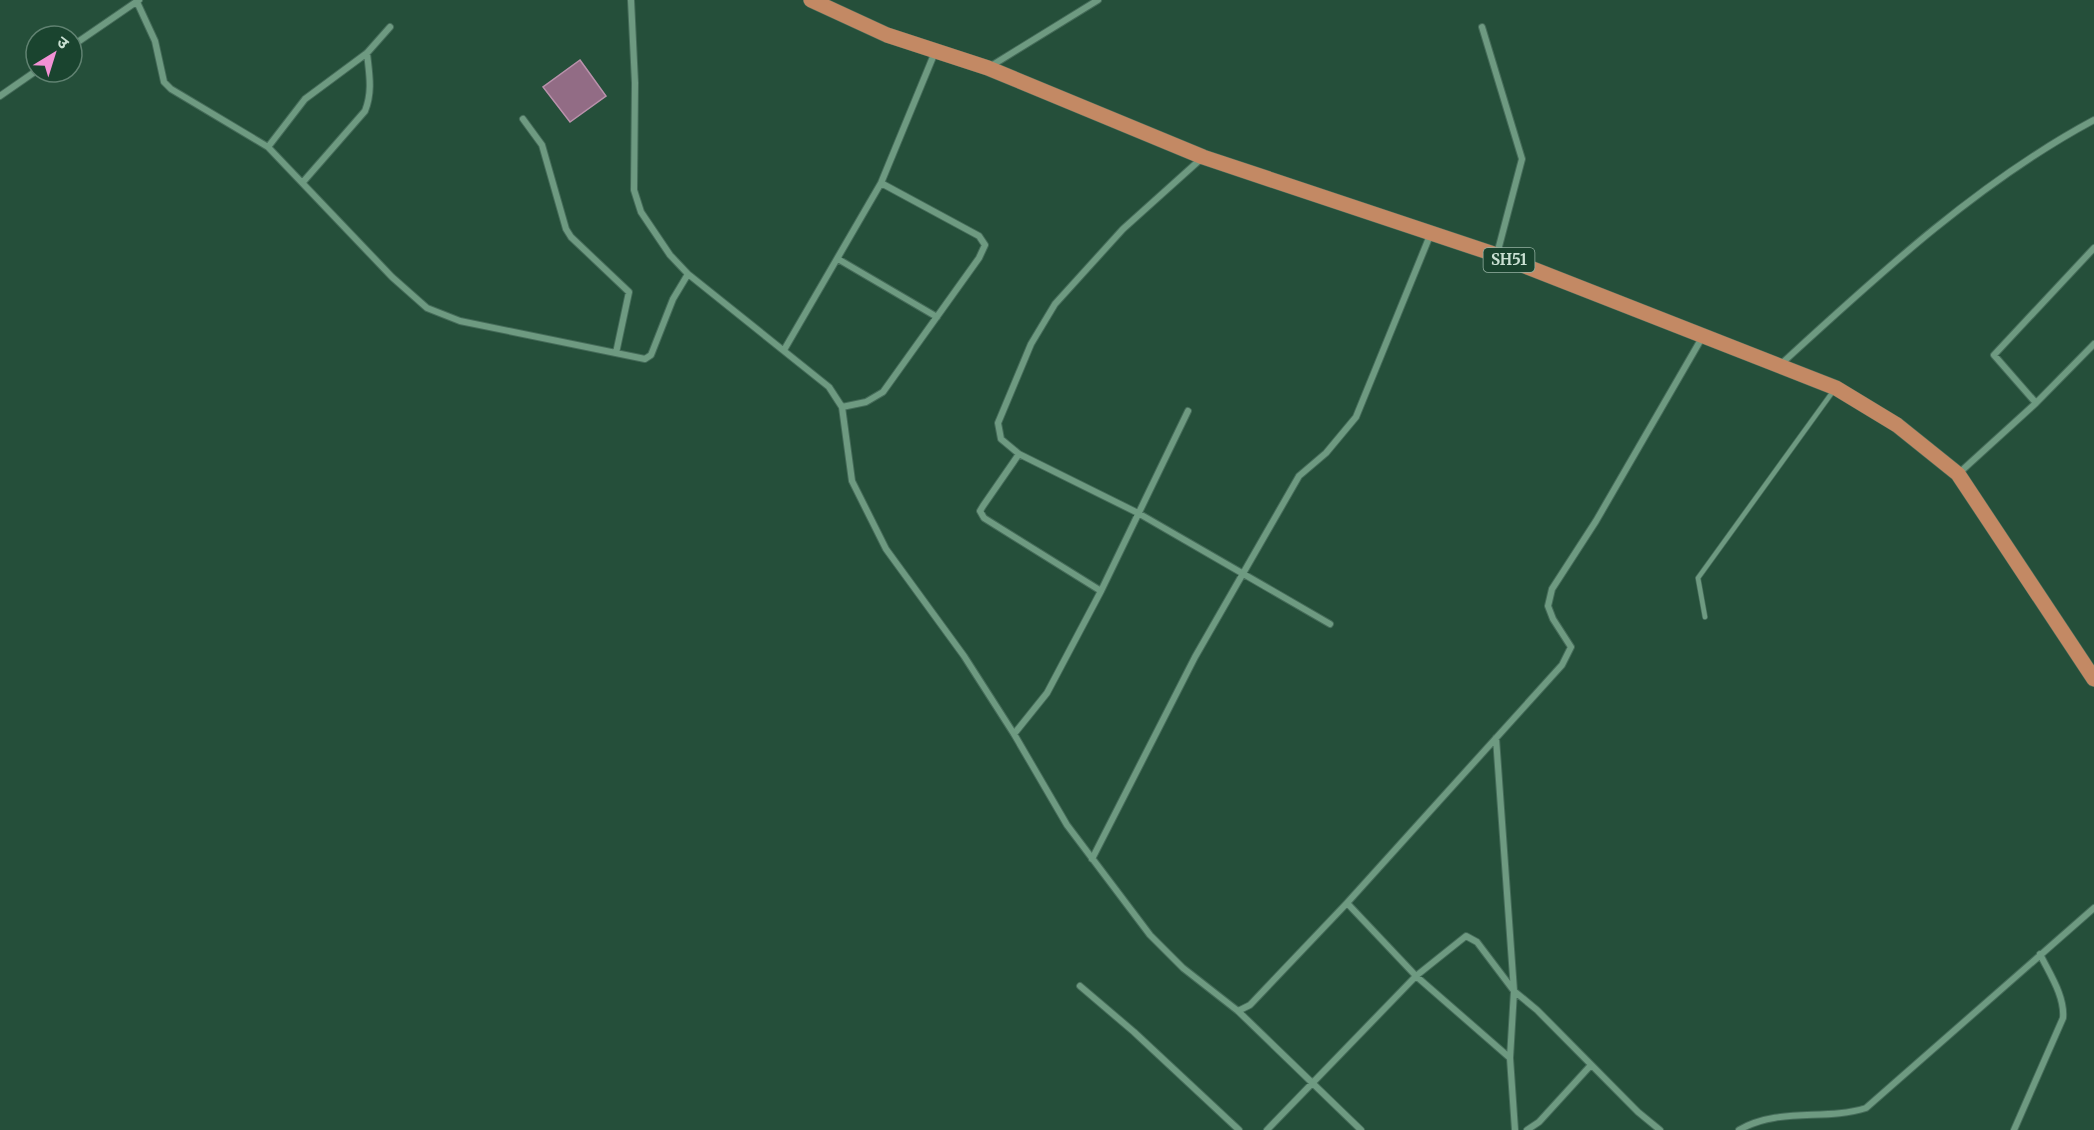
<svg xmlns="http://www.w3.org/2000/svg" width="2094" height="1130" viewBox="0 0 2094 1130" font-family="Merriweather,'Noto Sans Devanagari',serif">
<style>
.building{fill:#926c85;stroke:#ba92ac;stroke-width:1.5}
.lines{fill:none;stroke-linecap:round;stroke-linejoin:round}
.service-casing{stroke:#456b59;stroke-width:6}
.minor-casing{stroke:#456b59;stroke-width:8}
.primary-casing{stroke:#456b59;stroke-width:16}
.service{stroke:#6e9a81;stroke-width:4.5}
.minor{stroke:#6e9a81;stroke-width:6}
.primary{stroke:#c38964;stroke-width:15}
.labels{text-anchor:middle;stroke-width:4.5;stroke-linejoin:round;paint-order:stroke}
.shield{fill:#1a442f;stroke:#95b1a2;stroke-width:1.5}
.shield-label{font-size:15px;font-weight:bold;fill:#cae0d3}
</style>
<rect width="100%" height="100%" fill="#254f3a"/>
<path class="building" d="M580,60L606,96L570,122L543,87Z"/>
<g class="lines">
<g class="service-casing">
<path id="service" d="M1705,617L1698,578L1834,390"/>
</g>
<g class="minor-casing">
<path id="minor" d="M631,0L635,83L634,190L641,212L670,255L688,274L829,387L842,407L852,481L886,549L964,656L1014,734L1067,825L1150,935L1183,968L1238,1011L1250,1005L1347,903L1562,665L1571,647L1553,619L1548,606L1552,589L1596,521L1703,336
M137,2L155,41L164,82L171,89L268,147L392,277L427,308L460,321L645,359L651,355L673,299L688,274
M1482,27L1522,159L1497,254
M72,46L139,0
M991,66L1098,0
M0,96L36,71
M523,119L542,145L566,229L571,237L629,292L616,353
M268,147L305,99L367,53L390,27
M1202,158L1123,229L1055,304L1031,344L998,423L1001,439L1019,454L1138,513L1330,624
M303,182L365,111C373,91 369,73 367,53
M838,259L937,317
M784,350L881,183L935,52
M1780,365C1876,277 1978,182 2094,120
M2036,403L1994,355L2094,248
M842,407L866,402L883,392L979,258L985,245L979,236L881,183
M1019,454L983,506L980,511L984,518L1101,591
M1958,474L2036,403L2094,344
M1014,734L1047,693L1101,591L1188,411
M1496,738L1514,991L1510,1058
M1092,859L1195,657L1299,476L1326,453L1356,417L1431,233
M1347,903L1416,976L1510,1058L1515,1130
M1080,986L1134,1032L1239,1130
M1238,1011L1361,1130
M1267,1130L1416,976L1466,936L1477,942L1514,991L1537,1010L1638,1112L1660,1130
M1527,1130L1539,1122L1591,1065
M1739,1130C1779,1107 1825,1121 1866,1108L2094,908
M2014,1130L2063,1018C2065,996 2049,973 2040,954"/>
</g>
<g class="primary-casing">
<path id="primary" d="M811,0L887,35L988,68L1203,157L1497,255L1836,388L1897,425L1958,474L2094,679"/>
</g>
<use href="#service" class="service"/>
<use href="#minor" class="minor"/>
<use href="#primary" class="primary"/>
</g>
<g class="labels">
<rect class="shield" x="1483.5" y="248" width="51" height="24" rx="4.5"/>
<g class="shield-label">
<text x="1509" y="265">SH51</text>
</g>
</g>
<g transform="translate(54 54) rotate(38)"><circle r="28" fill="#1a442f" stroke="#608271" stroke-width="1.5"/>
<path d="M0-4.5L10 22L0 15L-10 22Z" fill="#f391d5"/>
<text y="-9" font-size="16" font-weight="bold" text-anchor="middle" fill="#cae0d3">उ</text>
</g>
</svg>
